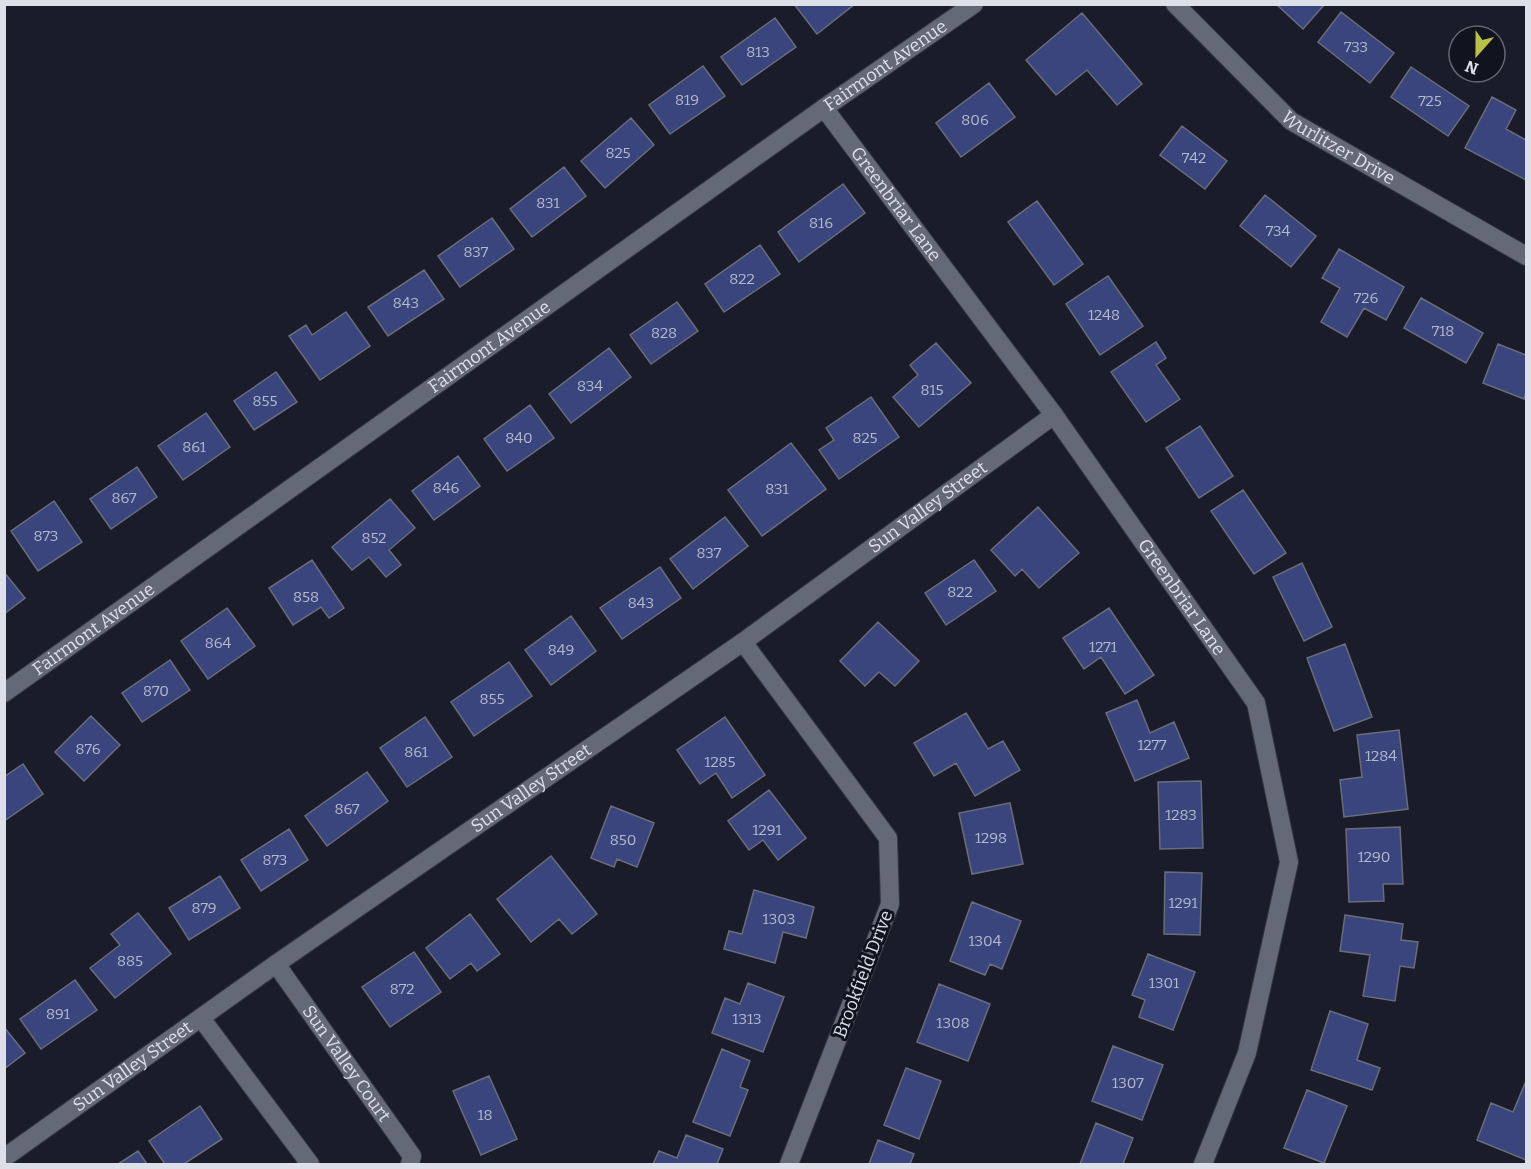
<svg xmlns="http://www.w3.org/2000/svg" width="1531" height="1169" viewBox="0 0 1531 1169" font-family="Bitter,serif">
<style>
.building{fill:#39457c;stroke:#686c7b;stroke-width:1.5}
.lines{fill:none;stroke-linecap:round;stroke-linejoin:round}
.street-casing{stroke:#353740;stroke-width:20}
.street{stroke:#646978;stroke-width:18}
.labels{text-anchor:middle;stroke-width:6;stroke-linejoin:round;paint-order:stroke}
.number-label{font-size:15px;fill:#b4b9cd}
.street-label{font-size:18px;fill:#dde0e8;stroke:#11141f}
</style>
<rect width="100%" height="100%" fill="#1a1d29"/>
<path class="building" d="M794,4H855L817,34Z
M1276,4H1325L1303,29Z
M1341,12L1394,53L1370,83L1318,42Z
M1082,13L1142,84L1117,105L1087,70L1056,95L1026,60Z
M775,18L796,47L742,85L721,57Z
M703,66L725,96L670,134L649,105Z
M1411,67L1469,106L1448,136L1391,97Z
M989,83L1015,117L961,157L936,123Z
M1492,97L1516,110L1506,129L1526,140V180L1465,148Z
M631,118L654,145L605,188L581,161Z
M1182,126L1227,161L1205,189L1160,155Z
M564,167L586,196L532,237L510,209Z
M843,184L865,213L799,262L778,232Z
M1265,195L1316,236L1291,267L1240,226Z
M1037,201L1083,264L1054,285L1008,222Z
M492,218L514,249L460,287L438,256Z
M760,245L780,274L724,312L705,284Z
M1339,249L1404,287L1386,320L1364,308L1347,337L1321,322L1340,288L1322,278Z
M424,270L444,299L388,336L368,307Z
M1108,276L1143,326L1100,355L1066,304Z
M1421,298L1483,333L1466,363L1404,328Z
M677,302L698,331L651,364L630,335Z
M346,312L370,346L320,380L289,336L306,325L312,335Z
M1156,342L1166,358L1156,365L1180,399L1146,422L1111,372Z
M936,343L971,383L919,427L893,397L918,375L910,365Z
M1498,344L1526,355V393L1524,399L1483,383Z
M609,348L631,377L571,423L549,394Z
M276,372L297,402L254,430L234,401Z
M871,397L899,437L839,479L819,450L834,440L826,428Z
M530,405L554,438L507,471L484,439Z
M206,413L230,447L183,480L158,446Z
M1200,426L1233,476L1199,498L1166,448Z
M791,443L826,489L762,536L728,490Z
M458,456L480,486L434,520L412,491Z
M137,467L157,497L111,529L90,499Z
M1243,490L1286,553L1254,574L1211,511Z
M390,499L415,528L389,550L401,565L386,577L369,557L352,570L332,547Z
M54,501L82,542L38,571L11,531Z
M1038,507L1079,553L1039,588L1022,569L1015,576L991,550Z
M725,517L748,546L693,589L670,559Z
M312,560L344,608L329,618L321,607L293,625L269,588Z
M974,560L996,591L946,625L925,593Z
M1302,563L1332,627L1304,641L1273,577Z
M660,567L681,598L622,639L600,608Z
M4,572L25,598L4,614Z
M227,608L255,646L208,679L181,641Z
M1109,608L1154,675L1125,694L1101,657L1084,669L1063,638Z
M571,616L596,651L551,685L525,650Z
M878,622L919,661L895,686L879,672L865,686L840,661Z
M1345,644L1372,717L1334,731L1307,658Z
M170,660L190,690L142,722L122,693Z
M509,662L532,696L474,736L451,702Z
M1137,700L1150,733L1174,722L1189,758L1135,781L1106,713Z
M966,713L988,749L1003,741L1020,770L975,796L956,763L934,776L914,743Z
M91,716L120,745L84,781L55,752Z
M425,717L452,757L407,787L380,748Z
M725,717L765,775L732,798L716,773L700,784L677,750Z
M1399,730L1408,809L1344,817L1340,780L1362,777L1357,735Z
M23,764L43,794L4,821V777Z
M367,772L388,801L327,846L305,816Z
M1201,781L1203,848L1160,849L1158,782Z
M769,790L806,838L778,860L763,840L749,850L728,821Z
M1010,803L1023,864L972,874L959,813Z
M611,806L654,823L637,867L617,859L614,867L591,858Z
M1400,827L1403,884H1383L1384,901L1349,902L1346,829Z
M289,829L308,860L261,891L241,860Z
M551,856L597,914L572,934L559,919L531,942L497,899Z
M1165,872L1202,873L1200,935L1164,934Z
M220,876L240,908L189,940L169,908Z
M754,890L814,907L806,938L783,932L775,963L724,949L729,931L742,934Z
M972,902L1021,921L1002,969L990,964L985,975L950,961Z
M138,913L171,954L115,998L90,968L120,945L111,934Z
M470,914L500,954L477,971L471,963L450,979L426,948Z
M1345,915L1403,924L1401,940L1418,942L1414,968L1400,966L1395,1001L1363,996L1370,955L1340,951Z
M414,952L441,992L390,1027L362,987Z
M1148,954L1195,972L1173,1030L1139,1017L1145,1000L1132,995Z
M75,980L97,1010L41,1049L20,1019Z
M748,983L784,997L763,1052L712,1033L725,998L740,1004Z
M939,984L990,1004L968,1061L917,1042Z
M1330,1011L1368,1024L1357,1060L1380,1068L1372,1090L1311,1070Z
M4,1027L25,1053L4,1069Z
M1113,1046L1163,1065L1142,1120L1092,1101Z
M722,1049L750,1061L740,1087L748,1090L730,1136L693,1122Z
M906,1068L941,1081L919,1139L884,1125Z
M489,1076L517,1139L481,1155L453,1091Z
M1526,1081V1160L1477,1140L1491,1103L1513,1112Z
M1307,1090L1347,1106L1324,1163L1284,1148Z
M200,1106L222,1139L184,1164H165L149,1141Z
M1096,1123L1133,1138L1123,1164H1080Z
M686,1135L723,1149L717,1164H653L659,1151L677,1158Z
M878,1140L914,1154L910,1164H869Z
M138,1151L147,1164H118Z"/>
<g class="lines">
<g class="street-casing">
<g id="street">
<path id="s1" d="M1175,4L1291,121L1526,256"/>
<path id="s2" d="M824,108L1054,415L1256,703L1289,862L1247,1053L1203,1164"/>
<path d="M743,642L888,838L890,904L789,1164"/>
<path id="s3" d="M4,693L824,108L974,4"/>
<path id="s4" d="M276,964L412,1156L410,1164"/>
<path d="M201,1018L310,1164"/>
<path id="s5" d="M4,1158L276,964L743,642L1054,415"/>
</g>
</g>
<use href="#street" class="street"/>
</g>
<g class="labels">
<g class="number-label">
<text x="1356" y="52">733</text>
<text x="758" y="57">813</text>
<text x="687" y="105">819</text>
<text x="1430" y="106">725</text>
<text x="975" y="125">806</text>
<text x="618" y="158">825</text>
<text x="1194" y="163">742</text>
<text x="548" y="208">831</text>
<text x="821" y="228">816</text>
<text x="1278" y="236">734</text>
<text x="476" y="257">837</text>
<text x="742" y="284">822</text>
<text x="1366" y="303">726</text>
<text x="406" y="308">843</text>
<text x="1104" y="320">1248</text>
<text x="1443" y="336">718</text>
<text x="664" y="338">828</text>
<text x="590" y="391">834</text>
<text x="932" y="395">815</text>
<text x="265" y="406">855</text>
<text x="519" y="443">840</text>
<text x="865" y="443">825</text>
<text x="194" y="452">861</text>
<text x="446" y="493">846</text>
<text x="777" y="494">831</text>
<text x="124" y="503">867</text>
<text x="46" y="541">873</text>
<text x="374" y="543">852</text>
<text x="709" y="558">837</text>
<text x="960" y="597">822</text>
<text x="306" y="602">858</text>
<text x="641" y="608">843</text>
<text x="218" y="648">864</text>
<text x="1103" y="652">1271</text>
<text x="561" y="655">849</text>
<text x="156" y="696">870</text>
<text x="492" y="704">855</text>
<text x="1152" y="750">1277</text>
<text x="88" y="754">876</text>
<text x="416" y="757">861</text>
<text x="1381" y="761">1284</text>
<text x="720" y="767">1285</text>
<text x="347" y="814">867</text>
<text x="1181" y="820">1283</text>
<text x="767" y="835">1291</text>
<text x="991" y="843">1298</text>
<text x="623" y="845">850</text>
<text x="1374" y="862">1290</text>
<text x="275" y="865">873</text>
<text x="1183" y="908">1291</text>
<text x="204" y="913">879</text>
<text x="779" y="924">1303</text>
<text x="985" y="946">1304</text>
<text x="130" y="966">885</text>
<text x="1164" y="988">1301</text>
<text x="402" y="994">872</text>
<text x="58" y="1019">891</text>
<text x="747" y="1024">1313</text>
<text x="953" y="1028">1308</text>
<text x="1128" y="1088">1307</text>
<text x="485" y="1120">18</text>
</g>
<g class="street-label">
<text dy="6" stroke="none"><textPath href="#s3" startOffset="1082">Fairmont Avenue</textPath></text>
<text dy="6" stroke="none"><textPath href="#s1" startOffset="219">Wurlitzer Drive</textPath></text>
<text dy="6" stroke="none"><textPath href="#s2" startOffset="120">Greenbriar Lane</textPath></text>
<text dy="6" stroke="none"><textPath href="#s3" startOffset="596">Fairmont Avenue</textPath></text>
<text dy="6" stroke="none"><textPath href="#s5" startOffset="1130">Sun Valley Street</textPath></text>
<text dy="6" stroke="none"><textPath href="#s2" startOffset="606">Greenbriar Lane</textPath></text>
<text dy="6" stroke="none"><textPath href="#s3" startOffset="110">Fairmont Avenue</textPath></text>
<text dy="6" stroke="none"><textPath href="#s5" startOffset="644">Sun Valley Street</textPath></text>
<text transform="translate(863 974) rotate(-69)" y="6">Brookfield Drive</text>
<text dy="6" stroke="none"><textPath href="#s4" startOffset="122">Sun Valley Court</textPath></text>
<text dy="6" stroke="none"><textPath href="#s5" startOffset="158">Sun Valley Street</textPath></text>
</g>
</g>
<rect width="1531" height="1169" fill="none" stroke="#dde0e8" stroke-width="12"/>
<g transform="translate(1477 54) rotate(201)"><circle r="28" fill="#11141f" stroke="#63666f" stroke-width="1.5"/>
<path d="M0-4.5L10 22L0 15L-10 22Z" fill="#b9c146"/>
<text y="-9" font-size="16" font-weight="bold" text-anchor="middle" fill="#dde0e8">N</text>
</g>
</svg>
